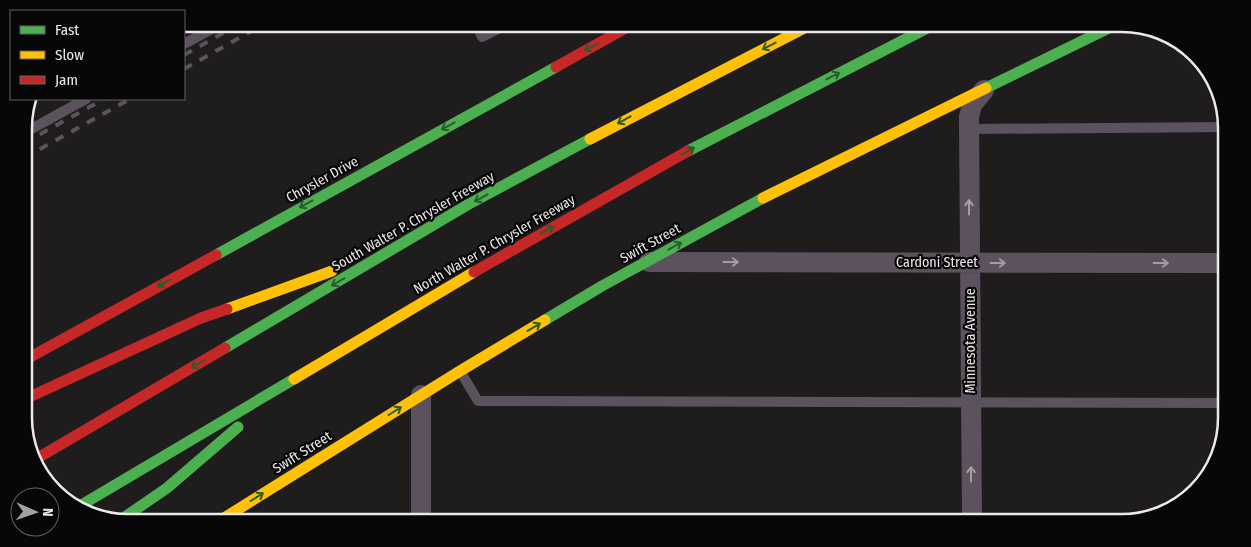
<svg xmlns="http://www.w3.org/2000/svg" width="1251" height="547" viewBox="0 0 1251 547" font-family="'Fira Sans Condensed',sans-serif">
<style>
.lines{fill:none;stroke-linecap:round;stroke-linejoin:round}
.lane{stroke:#5c525e;stroke-width:10}
.street{stroke:#5c525e;stroke-width:20}
.fast{stroke:#4caf50;stroke-width:11}
.slow{stroke:#ffc107;stroke-width:11}
.jam{stroke:#c62828;stroke-width:11}
.rail{stroke:#5a535a;stroke-width:4;stroke-dasharray:9 9;stroke-linecap:butt}
.oneway{stroke:#2a5b2c}
.oneway2{stroke:#a49ea4}
.labels{text-anchor:middle;stroke-width:4.5;stroke-linejoin:round;paint-order:stroke}
.street-label{font-size:14px;fill:#ede9eb;stroke:#080708}
.rim{fill:none;stroke:#ede9eb;stroke-width:2.5}
</style>
<rect width="100%" height="100%" fill="#1f1c1e"/>
<g class="lines">
<path class="lane" d="M476,24L482,37L508,24
M184,44L221,24
M969,129L1226,127
M24,133L86,99
M460,371L478,401L1227,403"/>
<path class="street" d="M649,262L1227,263
M421,523V395
M972,523L969,117L972,105L984,90"/>
<path class="fast" d="M986,88L1117,24
M688,151L935,24
M216,255L556,67
M545,320L602,286L763,198
M225,348L469,204L590,139
M78,507L294,379
M119,521L167,488L238,427"/>
<path class="slow" d="M590,139L812,24
M763,198L986,88
M227,309L332,271
M294,379L474,272
M216,523L460,371L545,320"/>
<path class="jam" d="M556,67L633,24
M474,272L688,151
M25,360L216,255
M25,399L201,318L227,309
M36,459L225,348"/>
<path class="rail" d="M184,55L239,24
M184,69L264,24
M24,143L104,99
M24,158L130,99"/>
</g>
<defs><path id="oneway-shaft" d="M-6 0H5M1.5-3L5.5 0L1.5 3" fill="none" stroke-width="1.6" stroke-linecap="round" stroke-linejoin="round" transform="scale(1.25)"/></defs>
<g class="oneway">
<use href="#oneway-shaft" transform="translate(769 46) rotate(153)"/>
<use href="#oneway-shaft" transform="translate(591 47) rotate(151)"/>
<use href="#oneway-shaft" transform="translate(833 76) rotate(-27)"/>
<use href="#oneway-shaft" transform="translate(624 120) rotate(151)"/>
<use href="#oneway-shaft" transform="translate(448 126) rotate(151)"/>
<use href="#oneway-shaft" transform="translate(688 151) rotate(-29)"/>
<use href="#oneway-shaft" transform="translate(481 198) rotate(151)"/>
<use href="#oneway-shaft" transform="translate(306 204) rotate(151)"/>
<use href="#oneway-shaft" transform="translate(547 230) rotate(-29)"/>
<use href="#oneway-shaft" transform="translate(675 246) rotate(-29)"/>
<use href="#oneway-shaft" transform="translate(338 282) rotate(150)"/>
<use href="#oneway-shaft" transform="translate(164 283) rotate(151)"/>
<use href="#oneway-shaft" transform="translate(534 327) rotate(-31)"/>
<use href="#oneway-shaft" transform="translate(198 364) rotate(150)"/>
<use href="#oneway-shaft" transform="translate(395 411) rotate(-32)"/>
<use href="#oneway-shaft" transform="translate(257 497) rotate(-32)"/>
</g>
<g class="oneway2">
<use href="#oneway-shaft" transform="translate(969 207) rotate(-90)"/>
<use href="#oneway-shaft" transform="translate(731 262)"/>
<use href="#oneway-shaft" transform="translate(998 263)"/>
<use href="#oneway-shaft" transform="translate(1161 263)"/>
<use href="#oneway-shaft" transform="translate(971 474) rotate(-90)"/>
</g>
<g class="labels">
<g class="street-label">
<text transform="translate(322 179) rotate(-29)" y="5">Chrysler Drive</text>
<text transform="translate(413 221) rotate(-30)" y="5">South Walter P. Chrysler Freeway</text>
<text transform="translate(650 243) rotate(-29)" y="5">Swift Street</text>
<text transform="translate(494 244) rotate(-30)" y="5">North Walter P. Chrysler Freeway</text>
<text x="937" y="267">Cardoni Street</text>
<text transform="translate(970 341) rotate(-90)" y="5">Minnesota Avenue</text>
<text transform="translate(302 452) rotate(-32)" y="5">Swift Street</text>
</g>
</g>
<path d="M0 0H1251V547H0ZM128 32H1122A96 96 0 0 1 1218 128V418A96 96 0 0 1 1122 514H128A96 96 0 0 1 32 418V128A96 96 0 0 1 128 32Z" fill="#080708" fill-rule="evenodd"/>
<path class="rim" d="M128 32H1122A96 96 0 0 1 1218 128V418A96 96 0 0 1 1122 514H128A96 96 0 0 1 32 418V128A96 96 0 0 1 128 32Z"/>
<rect x="10" y="10" width="175" height="90" fill="#080708" stroke="#646163"/>
<rect x="20" y="26" width="25" height="8" fill="#4caf50" stroke="#646163"/>
<text x="55" y="35" font-size="15" fill="#ede9eb">Fast</text>
<rect x="20" y="51" width="25" height="8" fill="#ffc107" stroke="#646163"/>
<text x="55" y="60" font-size="15" fill="#ede9eb">Slow</text>
<rect x="20" y="76" width="25" height="8" fill="#c62828" stroke="#646163"/>
<text x="55" y="85" font-size="15" fill="#ede9eb">Jam</text>
<g transform="translate(35 512) rotate(92)"><circle r="24" fill="#080708" stroke="#646163"/>
<path d="M0-4L9 19L0 12L-9 19Z" fill="#a5a1a3"/>
<text y="-8" font-size="14" font-weight="bold" text-anchor="middle" fill="#ede9eb">N</text>
</g>
</svg>
